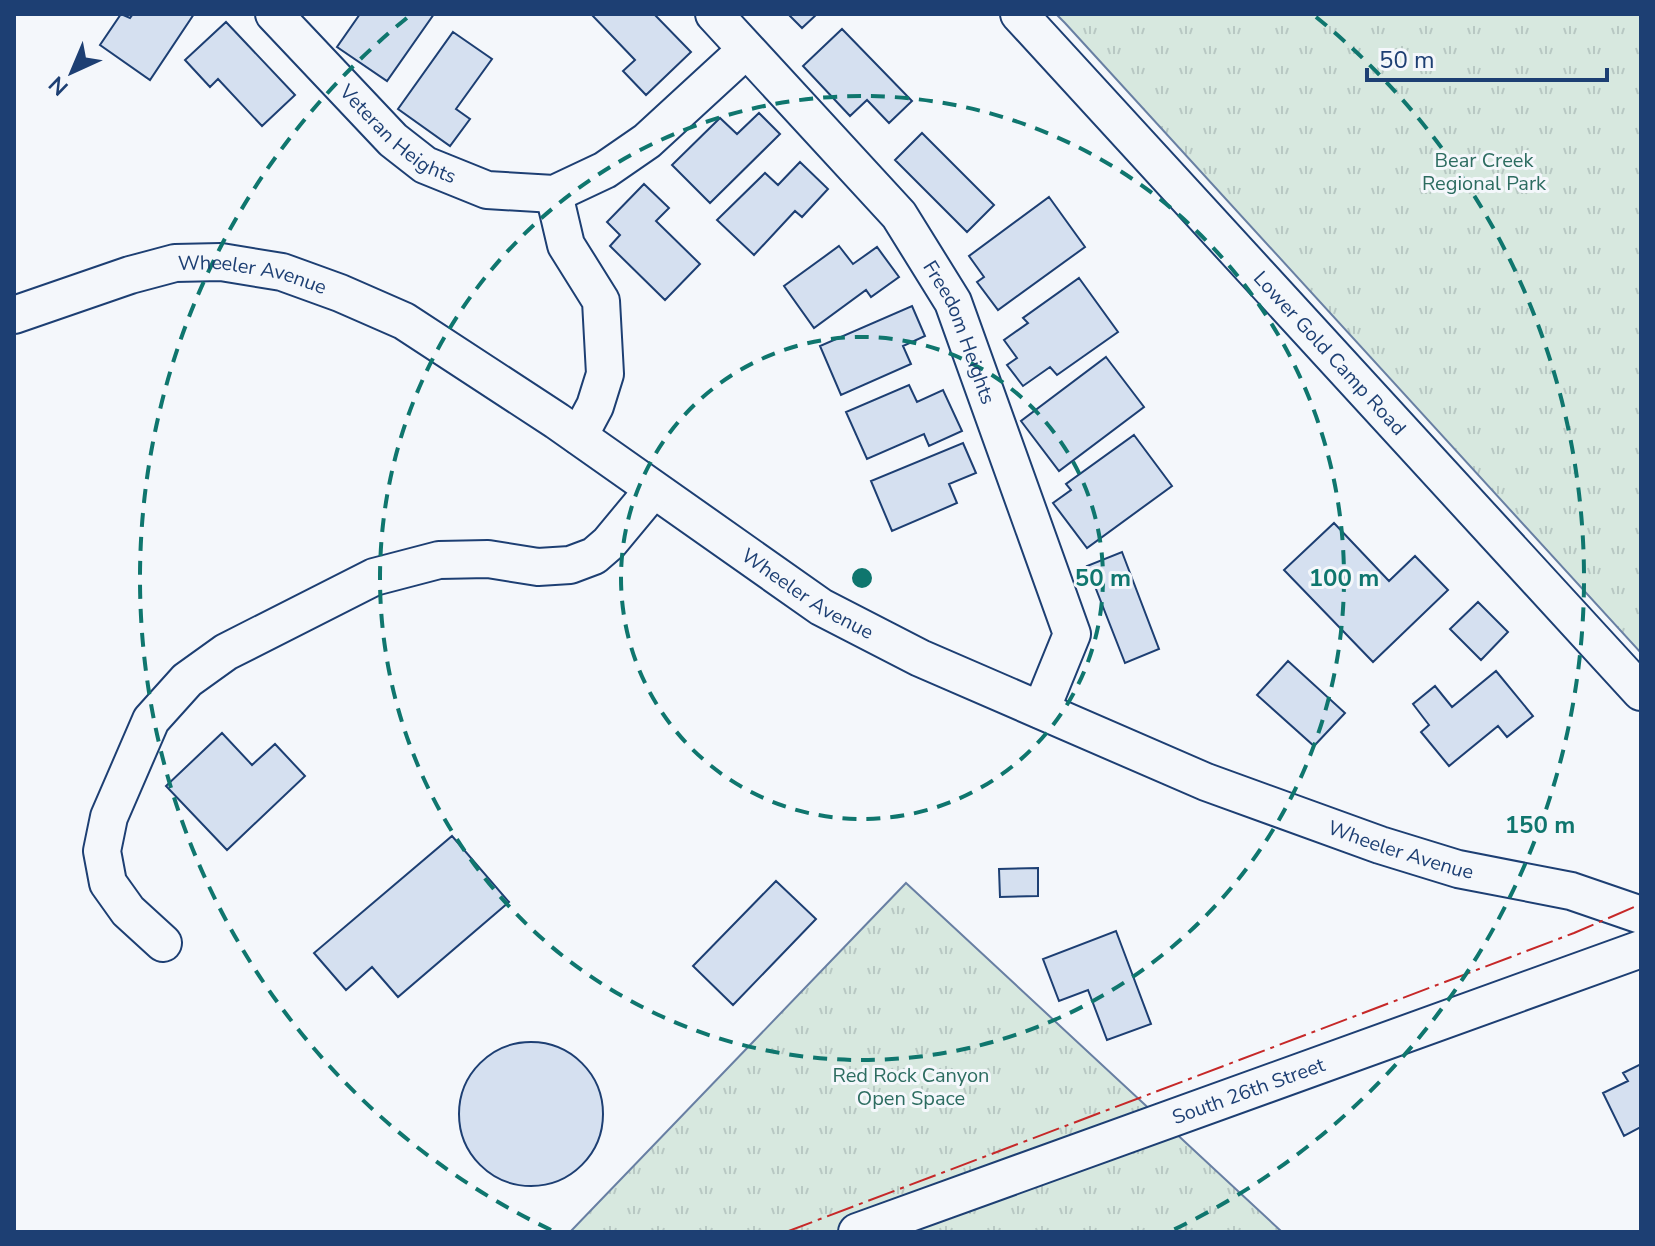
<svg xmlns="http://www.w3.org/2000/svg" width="1655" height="1246" viewBox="0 0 1655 1246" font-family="'Nunito Sans',sans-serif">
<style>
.grass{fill:url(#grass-tufts);stroke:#687fa3;stroke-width:2}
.building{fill:#d5e0f0;stroke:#1d3f73;stroke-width:2}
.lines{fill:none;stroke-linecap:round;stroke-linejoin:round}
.minor-casing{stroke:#1d3f73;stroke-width:40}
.minor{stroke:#f4f7fb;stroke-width:36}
.power{stroke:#c62828;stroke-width:2;stroke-dasharray:28 6 4 6;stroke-linecap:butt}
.ring{fill:none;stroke:#0f766e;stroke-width:4;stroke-dasharray:14 10}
.labels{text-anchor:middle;stroke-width:6;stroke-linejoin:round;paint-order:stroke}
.street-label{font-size:20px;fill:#1d3f73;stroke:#f4f7fb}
.park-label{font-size:20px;fill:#2c6c60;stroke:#f4f7fb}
.centre{fill:#0f766e;stroke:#f4f7fb;stroke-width:4}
.ring-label{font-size:24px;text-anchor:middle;font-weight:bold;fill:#0f766e;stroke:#f4f7fb;stroke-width:6;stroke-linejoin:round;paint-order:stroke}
</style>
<defs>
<pattern id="grass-tufts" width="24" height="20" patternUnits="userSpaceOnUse" patternTransform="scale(2)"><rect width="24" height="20" fill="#d7e8df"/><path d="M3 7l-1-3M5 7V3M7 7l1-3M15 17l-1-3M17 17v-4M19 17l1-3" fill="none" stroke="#b8c8c3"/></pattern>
</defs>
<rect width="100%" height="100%" fill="#f4f7fb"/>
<path class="grass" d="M1056,14H1641V653L1065,23Z
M906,883L1282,1232H570Z"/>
<path class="building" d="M121,14L130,18L133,14H194L150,80L100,45Z
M360,14H434L387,81L337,47Z
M591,14H654L691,52L646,95L623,71L635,60Z
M788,14H817L802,28Z
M226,22L295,95L262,126L218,79L210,87L185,60Z
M842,29L912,101L889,123L867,100L850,116L803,66Z
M453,32L492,59L456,109L470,119L450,146L398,109Z
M759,113L780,134L710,203L672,165L720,118L737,134Z
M922,133L994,205L967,232L895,160Z
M800,162L828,189L802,217L795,211L754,255L717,220L765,173L778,185Z
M644,184L669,208L656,221L700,264L665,300L610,246L620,235L607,222Z
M1049,197L1085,247L998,310L977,282L984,277L969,256Z
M839,246L853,264L877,247L899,277L871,297L866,290L814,328L784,286Z
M1079,278L1118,332L1057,375L1050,367L1023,386L1007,365L1017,358L1004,340L1028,323L1023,318Z
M912,306L925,336L903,346L911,364L841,395L820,346Z
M1106,357L1144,407L1059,471L1021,421Z
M909,385L917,402L943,390L962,431L929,446L924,434L867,459L846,412Z
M1134,435L1172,486L1087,548L1053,503L1071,490L1066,484Z
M963,443L976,473L949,484L957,503L892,531L871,481Z
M1334,523L1389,581L1415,556L1448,590L1373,662L1284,570Z
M1122,552L1159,649L1125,663L1087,566Z
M1478,602L1508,632L1481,660L1450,629Z
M1288,661L1345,713L1314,746L1257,695Z
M1496,671L1533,716L1507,737L1498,726L1449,766L1421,732L1429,725L1413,704L1435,686L1452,707Z
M222,733L252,765L275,744L305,776L227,850L166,786Z
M452,836L509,902L398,997L372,967L346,990L314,953Z
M1038,868V896L1000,897L999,869Z
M776,881L816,919L733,1005L693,966Z
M1116,931L1151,1024L1107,1040L1088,990L1059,1001L1043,959Z
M459 1114a72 72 0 1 1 144 0a72 72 0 1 1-144 0Z
M1641,1064V1127L1624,1136L1603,1093L1628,1081L1623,1073Z"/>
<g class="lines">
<g class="minor-casing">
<g id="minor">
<path id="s1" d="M274,14L393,140L425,165L487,190L554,194L605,170L647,141L746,50"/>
<path id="s2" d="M714,14L899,215L953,302L1072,634L1041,710"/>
<path id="s3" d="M1019,14L1641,692"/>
<path d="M554,194L566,245L601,301L605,374L595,406L579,436"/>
<path id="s4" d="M14,315L130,275L175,263L221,262L282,272L340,293L404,321L557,421L821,607L920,658L1206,782L1380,845L1458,869L1571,891L1641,915"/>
<path d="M163,943L128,911L108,883L102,851L109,817L151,720L187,680L226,652L374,577L439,560L488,559L538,567L570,565L594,556L609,543L653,490"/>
<path id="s5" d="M857,1232L1641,949"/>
</g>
</g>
<use href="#minor" class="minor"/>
<path class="power" d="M786,1232L1574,933L1641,904"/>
</g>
<g class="ring">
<circle cx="862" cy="578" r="241"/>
<circle cx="862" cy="578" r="482"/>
<path d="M551 1230A722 722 0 0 1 408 17M1316 17A722 722 0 0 1 1173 1230"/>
</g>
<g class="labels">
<g class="street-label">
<text dy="7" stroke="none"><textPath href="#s1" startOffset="174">Veteran Heights</textPath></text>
<text dy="7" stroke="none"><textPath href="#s4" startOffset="248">Wheeler Avenue</textPath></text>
<text dy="7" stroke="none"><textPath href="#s2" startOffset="406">Freedom Heights</textPath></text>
<text dy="7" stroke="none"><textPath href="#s3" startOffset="460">Lower Gold Camp Road</textPath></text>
<text dy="7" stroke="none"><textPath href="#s4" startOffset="896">Wheeler Avenue</textPath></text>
<text dy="7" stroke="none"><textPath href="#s4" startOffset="1544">Wheeler Avenue</textPath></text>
<text dy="7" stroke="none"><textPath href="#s5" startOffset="416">South 26th Street</textPath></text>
</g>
<g class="park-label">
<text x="1484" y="167">Bear Creek<tspan x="1484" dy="23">Regional Park</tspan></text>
<text x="911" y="1082">Red Rock Canyon<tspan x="911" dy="23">Open Space</tspan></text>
</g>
</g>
<circle cx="862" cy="578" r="12" class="centre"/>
<g class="ring-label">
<text x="1103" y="586">50 m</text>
<text x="1344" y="586">100 m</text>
<text x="1540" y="833">150 m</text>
</g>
<rect width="1655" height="1246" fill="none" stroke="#1d3f73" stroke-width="32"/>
<g transform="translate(72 72) rotate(224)" stroke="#f4f7fb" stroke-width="6" paint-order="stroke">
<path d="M0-6L14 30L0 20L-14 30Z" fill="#1d3f73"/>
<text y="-12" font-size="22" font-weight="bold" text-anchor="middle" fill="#1d3f73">N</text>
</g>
<path d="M1367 68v12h240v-12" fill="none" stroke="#1d3f73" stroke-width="4"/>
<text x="1379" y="68" font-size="24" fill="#1d3f73" stroke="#f4f7fb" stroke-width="6" paint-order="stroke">50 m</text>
</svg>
